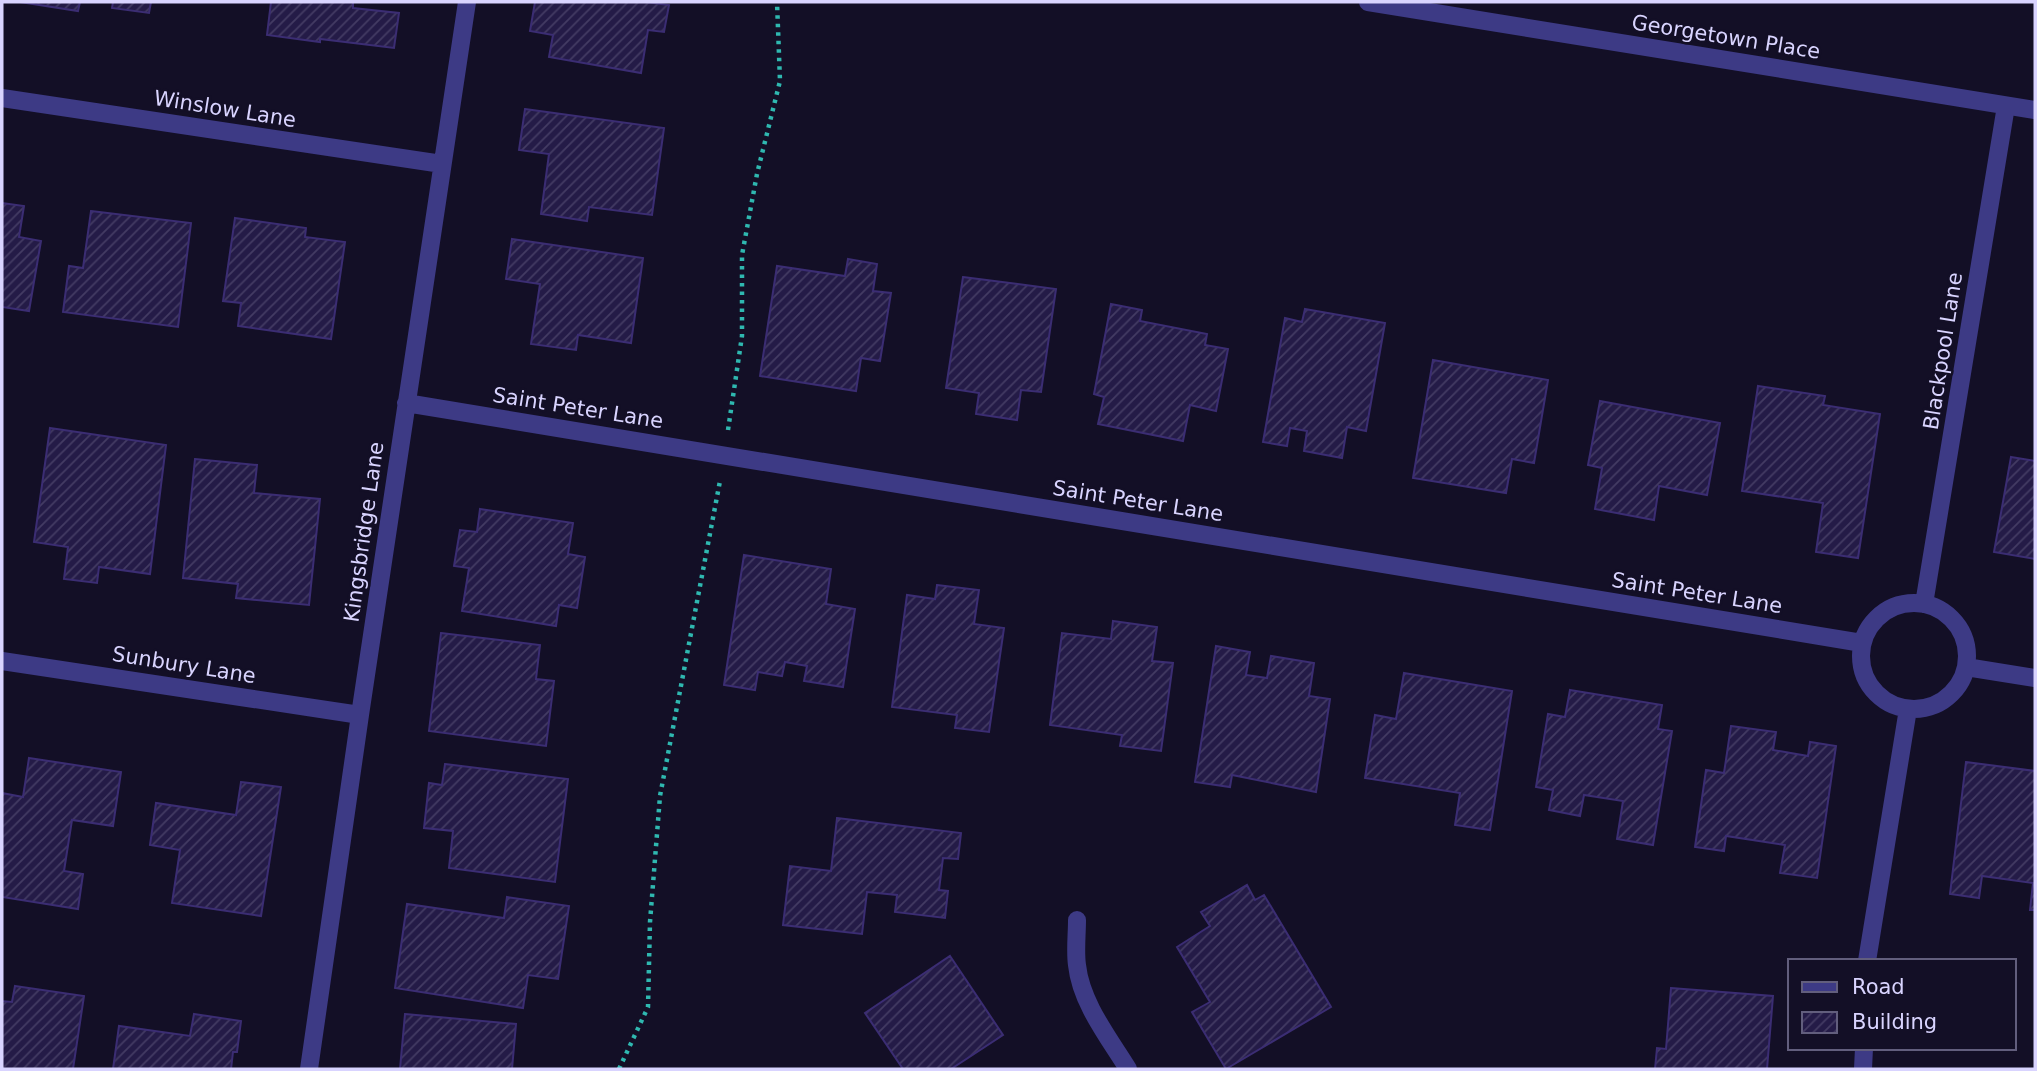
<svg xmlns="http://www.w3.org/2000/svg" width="2037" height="1071" viewBox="0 0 2037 1071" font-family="'DejaVu Sans',sans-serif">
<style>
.building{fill:url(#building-hatch);stroke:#3b2d73;stroke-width:2}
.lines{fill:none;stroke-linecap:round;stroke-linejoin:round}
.path{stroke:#2fb8b0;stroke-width:4.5;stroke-dasharray:3.5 5;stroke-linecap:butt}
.minor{stroke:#3d3a85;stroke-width:18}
.labels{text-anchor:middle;stroke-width:5;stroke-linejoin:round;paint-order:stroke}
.street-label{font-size:21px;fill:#d9d4ff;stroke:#130f26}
</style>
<defs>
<pattern id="building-hatch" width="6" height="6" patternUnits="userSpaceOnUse" patternTransform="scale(1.75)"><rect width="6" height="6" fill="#241b47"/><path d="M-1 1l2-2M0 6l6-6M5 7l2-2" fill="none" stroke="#433b63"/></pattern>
</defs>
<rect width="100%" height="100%" fill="#130f26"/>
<path class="building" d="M20,2H80L78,11Z
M113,2H151L149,13L112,8Z
M271,2H353V8L399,13L394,48L320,39V42L267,35Z
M535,2H646L669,5L664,32L648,30L641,73L549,57L553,35L530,31Z
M525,109L664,128L652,215L589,207L587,221L541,214L549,154L519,150Z
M2,203L24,206L19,237L41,241L29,311L2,307Z
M91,211L191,223L178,327L63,312L69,266L83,268Z
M235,218L306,228L305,237L345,242L331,339L238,326L241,303L223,301Z
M512,239L643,258L631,343L578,335L576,350L531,344L540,284L506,279Z
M848,259L877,264L873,291L891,293L880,361L861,358L856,391L760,376L777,266L845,276Z
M963,277L1056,289L1041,392L1021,390L1017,420L976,414L979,393L946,388Z
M1111,304L1142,310L1140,321L1207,334L1205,345L1228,349L1216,411L1190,405L1183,441L1098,424L1104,397L1094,394Z
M1305,309L1385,323L1366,431L1347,427L1342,458L1304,451L1307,431L1290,428L1287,446L1263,442L1285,318L1302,322Z
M1433,360L1548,380L1534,463L1512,459L1506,493L1413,478Z
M1758,386L1825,396L1823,405L1880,414L1858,558L1816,552L1823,503L1742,491Z
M1600,401L1720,423L1707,495L1659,486L1654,520L1595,509L1602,468L1588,465Z
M50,428L166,445L150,574L99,567L97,583L64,579L68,547L34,542Z
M2011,457L2035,461V559L1994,552Z
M195,459L257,465L254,493L320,499L309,605L236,598L238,584L183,578Z
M480,509L573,523L568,554L585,557L577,608L559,605L556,626L462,611L469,568L454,566L460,530L477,532Z
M744,555L831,569L826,604L855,609L843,687L804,681L807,666L785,662L782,676L758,672L755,690L724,685Z
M937,585L979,590L974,624L1004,628L989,732L955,728L957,715L892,707L907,595L935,599Z
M1113,621L1157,627L1152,661L1173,663L1161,751L1120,746L1122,735L1050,725L1062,633L1111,639Z
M441,633L540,645L536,679L554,681L546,746L429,731Z
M1216,646L1250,652L1246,675L1267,678L1271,656L1314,663L1309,696L1330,699L1316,792L1232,775L1230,787L1195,782Z
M1404,673L1512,691L1490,830L1455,825L1460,793L1365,778L1375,715L1396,719Z
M1570,690L1662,705L1658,729L1672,731L1653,845L1617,839L1623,801L1584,795L1580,816L1549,810L1553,790L1536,787L1548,714L1565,717Z
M1731,726L1776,732L1773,750L1808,756L1810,742L1836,746L1817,878L1780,873L1785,845L1726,836L1724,851L1695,847L1706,770L1724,773Z
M29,758L121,772L113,826L72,820L64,871L83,874L78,909L2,897V793L23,797Z
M1966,762L2035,771V910H2030L2033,883L1982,876L1979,898L1950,894Z
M445,764L568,779L555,882L449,868L453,831L424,828L429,783L442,785Z
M241,782L281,787L261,916L172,903L180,850L150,845L156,803L236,815Z
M837,818L961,833L958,859L943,858L939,890L948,891L945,918L895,912L897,895L867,892L862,934L783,925L790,866L831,871Z
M1247,885L1255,900L1264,895L1331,1007L1226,1069L1192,1012L1210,1002L1177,947L1210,926L1201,912Z
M507,897L569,906L558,979L528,975L523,1008L395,988L407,904L504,918Z
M950,956L1003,1035L951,1069H903L865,1013Z
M15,986L84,996L73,1069H2V1001L12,1002Z
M1671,988L1773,996L1767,1069H1655L1657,1048L1666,1049Z
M194,1014L241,1021L237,1052H233L231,1069H113L119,1026L190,1036Z
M405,1014L516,1024L512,1069H400Z"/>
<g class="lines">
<path class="path" d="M728,430L742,336V255L757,174L780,81L777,2
M619,1069L648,1007L650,922L660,796L720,481"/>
<path class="minor" d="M1368,2L2035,110
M2,98L442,164
M406,403L1862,643
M1861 656a53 53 0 1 1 106 0a53 53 0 1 1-106 0Z
M1924,604L2006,106
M2,661L360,715
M1966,667L2035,678
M1077,920C1077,935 1075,951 1077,965C1081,1003 1109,1038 1128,1069
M1867,961L1908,709
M309,1069L360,715L467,2
M1863,1069L1864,1048"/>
</g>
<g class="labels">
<g class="street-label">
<text transform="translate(1726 37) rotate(9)" y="7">Georgetown Place</text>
<text transform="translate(225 109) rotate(9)" y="7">Winslow Lane</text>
<text transform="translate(1943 351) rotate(-81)" y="7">Blackpool Lane</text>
<text transform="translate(578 408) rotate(9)" y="7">Saint Peter Lane</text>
<text transform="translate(1138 501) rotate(9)" y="7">Saint Peter Lane</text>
<text transform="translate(364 532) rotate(-82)" y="7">Kingsbridge Lane</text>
<text transform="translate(1697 593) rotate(9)" y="7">Saint Peter Lane</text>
<text transform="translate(184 665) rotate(9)" y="7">Sunbury Lane</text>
</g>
</g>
<rect width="2037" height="1071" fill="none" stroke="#d9d4ff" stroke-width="7"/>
<rect x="1788" y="959" width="228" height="91" fill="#130f26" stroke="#625e7d" stroke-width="2"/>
<rect x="1802" y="982" width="35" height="10" fill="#3d3a85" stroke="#625e7d" stroke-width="2"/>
<text x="1852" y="994" font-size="21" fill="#d9d4ff">Road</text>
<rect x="1802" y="1012" width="35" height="21" fill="url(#building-hatch)" stroke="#625e7d" stroke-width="2"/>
<text x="1852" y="1029" font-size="21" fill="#d9d4ff">Building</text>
</svg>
